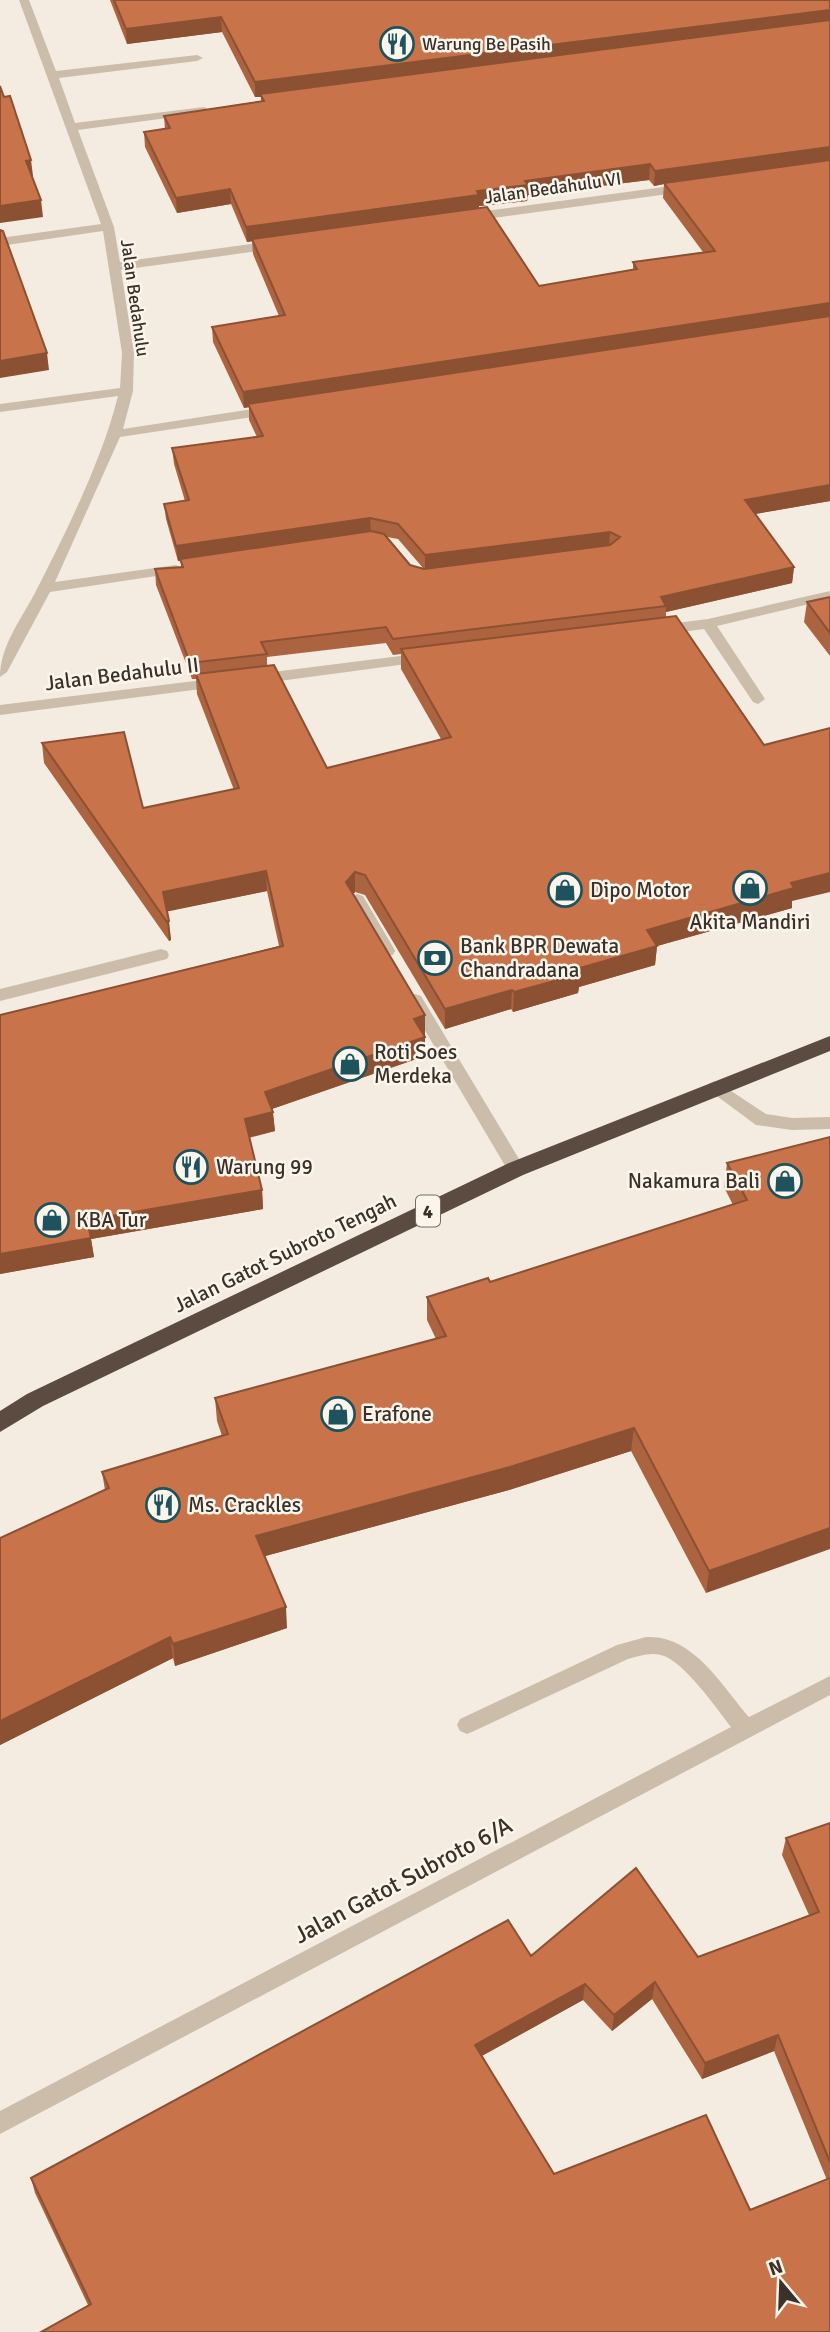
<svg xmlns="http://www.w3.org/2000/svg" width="830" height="2332" viewBox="0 0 830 2332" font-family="Signika,sans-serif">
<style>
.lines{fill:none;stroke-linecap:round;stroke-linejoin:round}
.minor{fill:#ccbdab;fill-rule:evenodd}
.highway{fill:#5b4b41;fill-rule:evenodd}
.wall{fill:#ac633f;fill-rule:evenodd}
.shaded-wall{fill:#8c5033}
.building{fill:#c87349;stroke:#8c5033;stroke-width:2}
.labels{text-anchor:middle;stroke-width:5;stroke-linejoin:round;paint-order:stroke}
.far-poi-label{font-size:18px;fill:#3a312a;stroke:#fbf5ec;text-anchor:start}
.far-street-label{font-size:18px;fill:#3a312a;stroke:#fbf5ec}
.shield{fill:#fbf5ec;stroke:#746c64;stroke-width:2}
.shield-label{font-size:19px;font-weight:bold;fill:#3a312a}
.street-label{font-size:21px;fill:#3a312a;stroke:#fbf5ec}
.poi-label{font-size:21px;fill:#3a312a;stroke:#fbf5ec;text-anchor:start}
.near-street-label{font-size:24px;fill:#3a312a;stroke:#fbf5ec}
</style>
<rect width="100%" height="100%" fill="#f4ece0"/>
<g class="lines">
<path class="minor" d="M19,0H29L56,71L197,55L203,58L197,61L59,78L75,123L204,107L210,110L204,113L78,130L114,227L120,262L273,241L279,245L273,249L121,270L134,353L133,391L123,429L273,406L280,410L273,414L120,437L55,582L176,565L183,569L176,573L50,592L7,672L0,677C0,645 23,617 37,589C67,530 102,460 118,396L0,412V404L120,388L122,353L103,231L0,246V238L101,224Z
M686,184L690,185V191L471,221L465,217L471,213Z
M830,591V599L717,626L765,699L758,704L753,702L704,629L660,635L653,630L660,625L708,619Z
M424,653L429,655L431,658L429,661L257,684L250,679L257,674Z
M219,678L226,683L224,686L0,715V705Z
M357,894L363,896L393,947L395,951L393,955H381L349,900Z
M161,949L167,951L169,955L167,959L0,1001V989Z
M415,994L421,996L522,1164L525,1169L522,1174H510L407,1000Z
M716,1081L766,1114L792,1118L830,1117V1129L792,1130L756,1125L710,1091L707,1087L710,1083Z
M646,1637C693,1634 722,1686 749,1717L830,1676V1695L0,2134V2111L731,1727C716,1708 684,1661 661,1655C651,1652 638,1656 628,1659L474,1731L467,1734L460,1731L457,1725L460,1719L617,1645Z"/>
<path class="highway" d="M830,1036V1051L523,1175L43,1406L0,1432V1411L27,1394L509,1163Z"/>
</g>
<path class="wall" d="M110,0H830V501L755,514L794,567L792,583L666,612V617L792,901V908L657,946L655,965L579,987L578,993L513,1012L511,1009L445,1029L365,895L355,892L353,894L425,1015L424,1035L425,1037V1056L272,1109L275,1131L249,1138L262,1190L263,1209L91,1239L94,1257L0,1274V1015L279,946L267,891L167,911L171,940L169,941L44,763L42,743L143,808L234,790L197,694L196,679H192L156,585L155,569L181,567V561H178L166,519L164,504L185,501L174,464L172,448L257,437L249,420V407L244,408L213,342L212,327L279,316L253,254L252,241L247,242L231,204L177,213L145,147L144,132L165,129L164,116L261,101V97H255L222,32L127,44ZM649,180L654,186L664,184L663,198L703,252L633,262V270L539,286L479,208V206L527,201L528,195ZM387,537L398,539L423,568L410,565ZM386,643L393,655L401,654V669L441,739L327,768L267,665V657Z
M830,597V656L804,622L807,602Z
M830,1137L706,1593L631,1451L509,1490L265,1556L287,1628L175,1666L173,1658L0,1745V1538L105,1490L102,1472L222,1436L217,1421L215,1398L436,1339L427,1320V1297L490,1282L733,1205L724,1187L727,1163Z
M830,1823V2332L88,2305L35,2193L31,2178L531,1956L698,1957L809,1915L782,1855L786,1838ZM652,1999L702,2079L774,2051L827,2180L750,2210L554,2174L482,2056L583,2000L612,2031Z"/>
<path class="shaded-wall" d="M830,10V24L260,94L261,97H255V82Z
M221,17L222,32L127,44L126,29Z
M830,147V162L664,183V184L654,186L655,171Z
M31,160L33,176L27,177L26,161Z
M650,164L649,180L528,195L527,201L479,206V210L247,242L246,227L525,181Z
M230,189L231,204L177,213L176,198Z
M41,200L43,217L0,223V206Z
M830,303V318L248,404L249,407L244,408L243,392Z
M47,353L49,370L0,378V361Z
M830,485V501L743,516L745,500Z
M370,518L371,533L178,561L176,546Z
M610,532L609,547L425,571V555Z
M794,567L792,583L666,612V606L661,597Z
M266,871L267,891L165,912L163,892Z
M355,872V892L347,901L346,882Z
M830,873V892L792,901V908L657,946L655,965L579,987L578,993L513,1012L514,992L576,969L647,930L791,883Z
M169,921L171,940L169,941L167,922Z
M512,990L511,1009L445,1029V1009Z
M425,1015V1035L414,1038V1019Z
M425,1037V1056L266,1111L265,1092Z
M273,1112L275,1131L246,1138L245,1119Z
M262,1190L263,1209L91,1239L94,1257L0,1274V1254L87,1220Z
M634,1428L631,1451L509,1490L258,1558L256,1536Z
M830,1528V1549L706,1593L709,1571Z
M286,1607L287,1628L175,1666L173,1644Z
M170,1637L173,1658L0,1745V1721Z
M655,1982L652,1999L612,2031L614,2015Z
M585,1984L583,2000L474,2060L475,2045Z
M778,2035L774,2051L702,2079L705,2063Z"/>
<path class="building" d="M114,0H830V10L255,82L221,17L126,29Z
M830,20V147L655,171L650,164L525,181L528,185L477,191L479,195L246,227L230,189L176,198L144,132L170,128L164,116L264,101L260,94Z
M0,86L4,97L10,96L31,160L26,161L41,200L0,206Z
M830,160V303L243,392L212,327L285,315L252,239L487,207L539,286L637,269L633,262L715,251L664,183Z
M0,230L3,231L47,353L0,361Z
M830,316V485L745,500L794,567L661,597L666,606L393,639L386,627L261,642L267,654L190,663L155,569L183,567L180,559L371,531L384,534L410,565L424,569L610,545L620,537L610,532L425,555L398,524L370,518L176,546L164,504L189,500L172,448L263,436L248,404Z
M830,597V633L807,602Z
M676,616L764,745L830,728V873L791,883L794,888L647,930L657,946L576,969L580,974L514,992L512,990L445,1009L365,875L355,872L346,882L425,1015L414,1019L425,1037L265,1092L273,1112L245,1119L262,1190L87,1220L91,1238L0,1254V1015L283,946L266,871L163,892L169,921L167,922L42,743L124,732L143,808L239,788L196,674L274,665L327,768L451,737L401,649Z
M830,1137V1528L709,1571L634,1428L510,1467L256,1536L286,1607L173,1644L170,1637L0,1721V1538L109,1488L102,1472L228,1434L215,1398L446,1336L427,1297L488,1278L490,1282L747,1200L727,1163Z
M830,1823V2162L778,2035L705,2063L655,1982L614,2015L585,1984L475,2045L554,2174L706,2115L750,2210L830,2178V2332H41L91,2304L31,2178L508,1920L531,1956L636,1868L698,1957L819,1912L786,1838Z"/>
<defs>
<g id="restaurant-ring" transform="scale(1.75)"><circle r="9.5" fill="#fbf5ec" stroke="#1e535d" stroke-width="1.5"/><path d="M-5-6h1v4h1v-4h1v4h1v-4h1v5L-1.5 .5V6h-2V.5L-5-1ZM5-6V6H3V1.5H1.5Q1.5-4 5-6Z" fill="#1e535d"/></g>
<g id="shop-ring" transform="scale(1.75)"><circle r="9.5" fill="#fbf5ec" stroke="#1e535d" stroke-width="1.5"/><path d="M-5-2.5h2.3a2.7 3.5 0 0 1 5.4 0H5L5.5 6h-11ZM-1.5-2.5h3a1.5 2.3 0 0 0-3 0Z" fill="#1e535d"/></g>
<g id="bank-ring" transform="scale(1.75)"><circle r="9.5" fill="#fbf5ec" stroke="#1e535d" stroke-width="1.5"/><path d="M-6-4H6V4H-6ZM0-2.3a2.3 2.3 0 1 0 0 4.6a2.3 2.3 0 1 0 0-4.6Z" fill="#1e535d"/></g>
</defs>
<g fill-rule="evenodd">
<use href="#restaurant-ring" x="397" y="44"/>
<use href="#shop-ring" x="750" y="888"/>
<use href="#shop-ring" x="565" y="890"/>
<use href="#bank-ring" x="435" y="958"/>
<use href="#shop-ring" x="350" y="1064"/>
<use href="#restaurant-ring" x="191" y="1167"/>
<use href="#shop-ring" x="785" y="1181"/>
<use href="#shop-ring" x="52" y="1220"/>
<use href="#shop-ring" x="338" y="1414"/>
<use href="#restaurant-ring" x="163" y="1505"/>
</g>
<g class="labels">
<g class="far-poi-label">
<text x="422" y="50">Warung Be Pasih</text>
</g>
<g class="far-street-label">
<text transform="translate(553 188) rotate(-8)" y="6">Jalan Bedahulu VI</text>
<text transform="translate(135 298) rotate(82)" y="6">Jalan Bedahulu</text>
</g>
<rect class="shield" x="416" y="1195.5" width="24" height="31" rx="5"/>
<g class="shield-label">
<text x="428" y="1218">4</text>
</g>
<g class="street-label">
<text transform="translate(122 674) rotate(-7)" y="7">Jalan Bedahulu II</text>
<text transform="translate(285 1253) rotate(-26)" y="7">Jalan Gatot Subroto Tengah</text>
</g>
<g class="poi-label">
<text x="590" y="897">Dipo Motor</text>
<text x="750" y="929" text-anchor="middle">Akita Mandiri</text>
<text x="460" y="953">Bank BPR Dewata<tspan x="460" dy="24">Chandradana</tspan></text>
<text x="374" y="1059">Roti Soes<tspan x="374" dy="24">Merdeka</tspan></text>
<text x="216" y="1174">Warung 99</text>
<text x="760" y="1188" text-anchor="end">Nakamura Bali</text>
<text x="76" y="1227">KBA Tur</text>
<text x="362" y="1421">Erafone</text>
<text x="188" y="1512">Ms. Crackles</text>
</g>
<g class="near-street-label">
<text transform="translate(403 1880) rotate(-28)" y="8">Jalan Gatot Subroto 6/A</text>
</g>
</g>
<g transform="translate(781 2283) rotate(341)" stroke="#fbf5ec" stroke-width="5" paint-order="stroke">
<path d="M0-5L12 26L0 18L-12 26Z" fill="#3a312a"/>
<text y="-10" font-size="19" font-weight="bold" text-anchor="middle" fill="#3a312a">N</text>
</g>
</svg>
